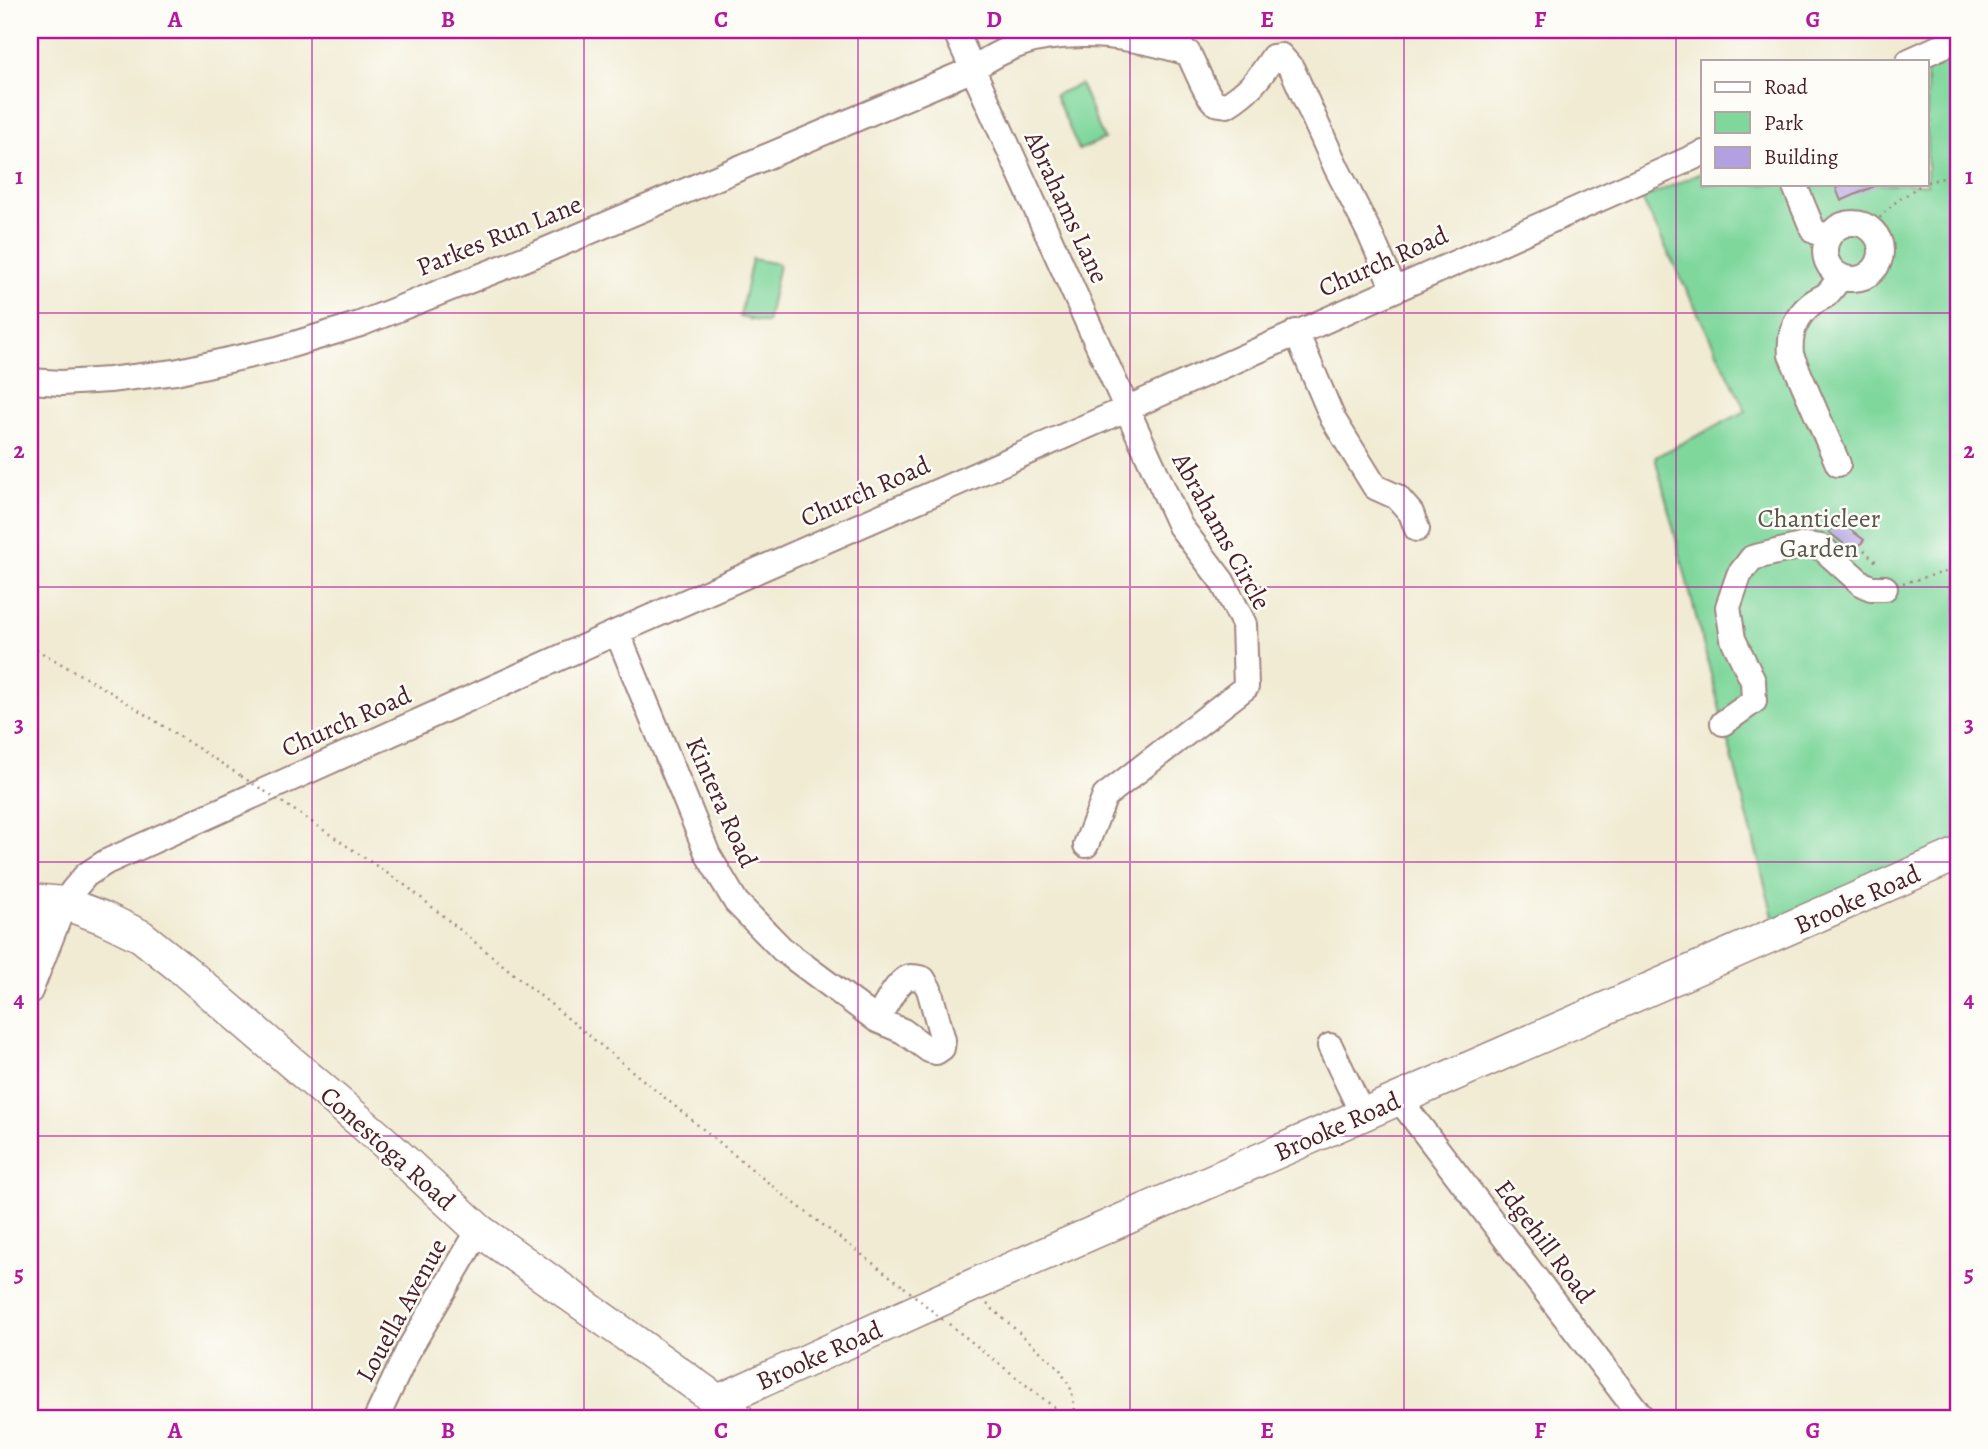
<svg xmlns="http://www.w3.org/2000/svg" width="1988" height="1449" viewBox="0 0 1988 1449" font-family="Alegreya,serif">
<style>
.green{fill:#7fd79c;stroke:#647b64;stroke-width:2}
.building{fill:#b3a0e3}
.lines{fill:none;stroke-linecap:round;stroke-linejoin:round}
.minor-casing{stroke:#9e857f;stroke-width:28}
.major-casing{stroke:#9e857f;stroke-width:35}
.path{stroke:#9e857f;stroke-width:2.5;stroke-dasharray:2 5;stroke-linecap:butt}
.minor{stroke:#fff;stroke-width:24}
.major{stroke:#fff;stroke-width:32}
.path-bridge{stroke:#9e857f;stroke-width:2.5;stroke-dasharray:2 5;stroke-linecap:butt}
.grid{fill:none;stroke:#b5179e;stroke-width:2;stroke-opacity:0.55}
.labels{text-anchor:middle;stroke-width:5;stroke-linejoin:round;paint-order:stroke}
.street-label{font-size:26px;fill:#4a1f2b;stroke:#fdfcf7}
.park-label{font-size:26px;fill:#5a564d;stroke:#fdfcf7}
.neatline{fill:none;stroke:#b5179e;stroke-width:2.5}
.grid-label{font-size:23px;text-anchor:middle;font-weight:bold;fill:#b5179e}
</style>
<rect width="100%" height="100%" fill="#fdfcf7"/>
<filter id="ink" filterUnits="userSpaceOnUse"><feTurbulence type="fractalNoise" baseFrequency=".0143" numOctaves="2"/><feDisplacementMap in="SourceGraphic" scale="14" xChannelSelector="R" yChannelSelector="G"/><feConvolveMatrix kernelMatrix="1 2 1 2 8 2 1 2 1" color-interpolation-filters="sRGB"/></filter>
<filter id="wash" filterUnits="userSpaceOnUse"><feTurbulence type="fractalNoise" baseFrequency=".00686" numOctaves="4" result="noise"/><feDisplacementMap in="SourceGraphic" scale="28" xChannelSelector="R" yChannelSelector="G"/><feGaussianBlur stdDeviation="1.57" result="paint"/><feColorMatrix in="noise" values="0 0 0 0 0 0 0 0 0 0 0 0 0 0 0 0 0 1.4 0 .05"/><feComposite in="paint" operator="in"/></filter>
<g filter="url(#wash)">
<rect width="100%" height="100%" fill="#f1ebd3"/>
<path class="green" d="M1958,55V838L1774,920L1655,457L1746,411L1642,199L1703,172V184H1927V70Z
M1080,84L1104,139L1079,150L1055,95Z
M752,259L779,264L767,323L740,317Z"/>
<g id="blocks">
<path class="building" d="M1845,184H1879L1841,201L1836,188Z
M1838,520L1864,540L1854,552L1829,532Z"/>
</g>
</g>
<g filter="url(#ink)">
<use href="#blocks" fill-opacity="0" stroke="#9e857f" stroke-width="2"/>
<g class="lines">
<g class="minor-casing">
<path id="minor" d="M955,30L1180,526L1222,581L1244,624L1246,687L1105,796L1086,845
M1909,61L1958,39
M1794,184L1813,230L1827,238
M1825 251a28 28 0 1 1 56 0a28 28 0 1 1-56 0Z
M1296,332L1333,419L1375,487L1397,497L1411,513L1417,529
M30,381L61,383L109,380L175,372L278,349L360,324L539,253L971,70C992,56 1020,41 1045,38C1092,30 1144,39 1188,53C1195,65 1206,97 1216,103C1219,104 1223,104 1227,105C1249,91 1259,79 1273,57L1281,56L1292,69L1336,167L1370,234L1394,289
M1838,464L1791,355C1789,335 1795,317 1811,304C1816,300 1822,298 1826,295C1832,290 1836,282 1841,277
M617,632L708,855L736,902L783,950L877,1020L903,1031L929,1050L936,1052L942,1048L943,1040L929,989L923,979C919,978 915,977 911,977C898,978 883,1010 877,1020
M1723,723L1754,701L1753,681L1733,639L1728,607L1739,575L1752,558L1805,545L1821,547L1861,583L1871,588H1885
M30,940L64,903L74,889L86,875L106,862L617,632L1126,409L1703,153
M30,991L59,917
M1330,1046L1363,1115
M1399,1099L1643,1419
M376,1419L408,1351L479,1230"/>
</g>
<g class="major-casing">
<path id="major" d="M30,900L64,903L104,918L141,936L185,971L384,1142L479,1230L718,1401L739,1419
M718,1401L969,1287L1958,854"/>
</g>
<path class="path" d="M1927,182L1958,174
M1870,228L1893,204L1922,184
M1864,550L1875,561L1877,566
M1903,583L1945,572L1958,564
M30,646L112,693L241,776
M294,810L409,888L776,1189L904,1287
M987,1304L1059,1368L1072,1391L1076,1419
M949,1324L1069,1419"/>
<use href="#minor" class="minor"/>
<use href="#major" class="major"/>
<path class="path-bridge" d="M241,776L294,810
M904,1287L943,1320"/>
</g>
</g>
<path class="grid" d="M312,30V1419M584,30V1419M858,30V1419M1130,30V1419M1404,30V1419M1676,30V1419M30,313H1958M30,587H1958M30,862H1958M30,1136H1958"/>
<g class="labels">
<g class="street-label">
<text transform="translate(1067 207) rotate(65)" y="9">Abrahams Lane</text>
<text transform="translate(499 235) rotate(-22)" y="9">Parkes Run Lane</text>
<text transform="translate(1383 261) rotate(-24)" y="9">Church Road</text>
<text transform="translate(865 491) rotate(-24)" y="9">Church Road</text>
<text transform="translate(1222 531) rotate(61)" y="9">Abrahams Circle</text>
<text transform="translate(346 721) rotate(-24)" y="9">Church Road</text>
<text transform="translate(722 802) rotate(66)" y="9">Kintera Road</text>
<text transform="translate(1857 899) rotate(-24)" y="9">Brooke Road</text>
<text transform="translate(1337 1126) rotate(-24)" y="9">Brooke Road</text>
<text transform="translate(388 1148) rotate(42)" y="9">Conestoga Road</text>
<text transform="translate(1545 1241) rotate(53)" y="9">Edgehill Road</text>
<text transform="translate(401 1310) rotate(-61)" y="9">Louella Avenue</text>
<text transform="translate(819 1355) rotate(-24)" y="9">Brooke Road</text>
</g>
<g class="park-label">
<text x="1819" y="527">Chanticleer<tspan x="1819" dy="30">Garden</tspan></text>
</g>
</g>
<rect width="1988" height="1449" fill="none" stroke="#fdfcf7" stroke-width="77"/>
<rect x="1701" y="60" width="228" height="126" fill="#fdfcf7" stroke="#b5a4a5" stroke-width="2"/>
<rect x="1715" y="82" width="35" height="10" fill="#ffffff" stroke="#b5a4a5" stroke-width="2"/>
<text x="1764" y="94" font-size="21" fill="#4a1f2b">Road</text>
<rect x="1715" y="112" width="35" height="21" fill="#7fd79c" stroke="#b5a4a5" stroke-width="2"/>
<text x="1764" y="130" font-size="21" fill="#4a1f2b">Park</text>
<rect x="1715" y="147" width="35" height="21" fill="#b3a0e3" stroke="#b5a4a5" stroke-width="2"/>
<text x="1764" y="164" font-size="21" fill="#4a1f2b">Building</text>
<rect x="38" y="38" width="1912" height="1372" class="neatline"/>
<g class="grid-label">
<text x="175" y="27">A</text>
<text x="448" y="27">B</text>
<text x="721" y="27">C</text>
<text x="994" y="27">D</text>
<text x="1267" y="27">E</text>
<text x="1540" y="27">F</text>
<text x="1813" y="27">G</text>
<text x="19" y="184">1</text>
<text x="1969" y="184">1</text>
<text x="19" y="458">2</text>
<text x="1969" y="458">2</text>
<text x="19" y="732">3</text>
<text x="1969" y="732">3</text>
<text x="19" y="1007">4</text>
<text x="1969" y="1007">4</text>
<text x="19" y="1281">5</text>
<text x="1969" y="1281">5</text>
<text x="175" y="1438">A</text>
<text x="448" y="1438">B</text>
<text x="721" y="1438">C</text>
<text x="994" y="1438">D</text>
<text x="1267" y="1438">E</text>
<text x="1540" y="1438">F</text>
<text x="1813" y="1438">G</text>
</g>
</svg>
